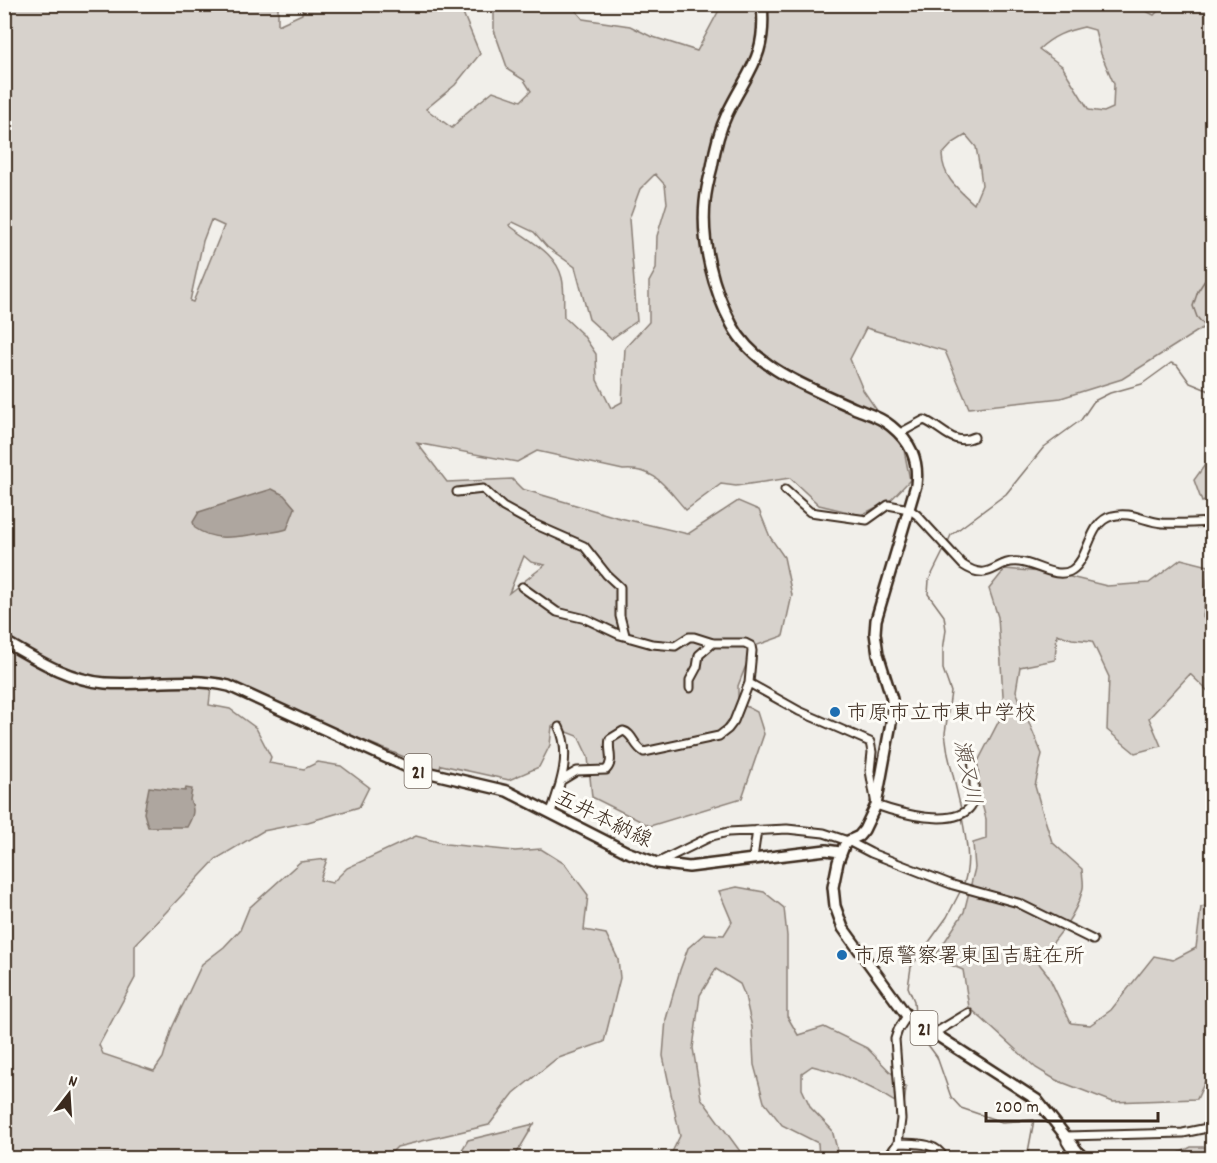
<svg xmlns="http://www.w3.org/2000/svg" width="1217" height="1163" viewBox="0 0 1217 1163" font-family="Dekko,'Klee One',sans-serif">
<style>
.green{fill:#d7d2cc;stroke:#897e75;stroke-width:1.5;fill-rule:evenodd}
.water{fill:#aea69f;stroke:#80746b;stroke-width:1.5}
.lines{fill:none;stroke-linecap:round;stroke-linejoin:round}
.stream{stroke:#80746b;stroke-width:1.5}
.minor-casing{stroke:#3b2a1e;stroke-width:11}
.major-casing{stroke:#3b2a1e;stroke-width:14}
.minor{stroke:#fdfcf7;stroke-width:7}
.major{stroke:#fdfcf7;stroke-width:9}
.poi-dot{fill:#1f6fb2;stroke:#fdfcf7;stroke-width:2}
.labels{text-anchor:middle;stroke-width:6;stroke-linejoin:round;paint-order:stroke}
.shield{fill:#fdfcf7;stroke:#75695f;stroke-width:1.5}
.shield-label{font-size:20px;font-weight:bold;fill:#3b2a1e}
.poi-label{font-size:21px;fill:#3b2a1e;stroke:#fdfcf7;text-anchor:start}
.street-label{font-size:21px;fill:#3b2a1e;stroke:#fdfcf7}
.water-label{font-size:22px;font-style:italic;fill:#63554b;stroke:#fdfcf7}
</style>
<rect width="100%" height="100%" fill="#f1efea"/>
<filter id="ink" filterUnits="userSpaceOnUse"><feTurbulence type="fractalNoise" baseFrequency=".0167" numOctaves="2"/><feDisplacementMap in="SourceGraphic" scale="12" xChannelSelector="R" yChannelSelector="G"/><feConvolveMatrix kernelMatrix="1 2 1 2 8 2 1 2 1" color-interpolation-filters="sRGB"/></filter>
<g filter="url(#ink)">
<path class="green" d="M903,4V11L918,4H1132L1154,15L1164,5H1212V215L1207,221H1212V322L1122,379L1061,398L969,408L945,351L866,328L850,359L863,390L904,450L910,480L891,500L861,515L819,505L790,478L736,486L721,484L686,510C666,488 656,467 623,470L537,451L517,462L417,443L447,482L512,479L522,489L616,517L688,534L738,501L759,510L770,537L784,557L792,595L783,636L749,648L748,660L738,686V702L757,712L764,734L742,798L650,826L592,797L588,757L578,736L552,726L550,745L539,767L509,780L441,765L439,771L212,679L209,705L230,709L256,728L271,757L269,763L304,769L318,762L341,766L369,787L359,807L308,822L263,831L216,859L135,945V978L99,1045L103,1054L154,1071L163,1058L172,1028L202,964L224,947L240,930L249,908L300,862L327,859L320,880L332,883L347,868L416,836L446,844L515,851L541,849L565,864L588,895L584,930L606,934L618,959L620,978L604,1042L556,1059L514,1093L489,1125L397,1147L386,1158H5V5H278V25L302,14V5H450L463,13L480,54L455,85L426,109L452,128L466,113L493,91L521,101L531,91L524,80L508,70L494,30V5H571L583,19L630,26L650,36L697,51L718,12L714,5ZM1084,27L1095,30L1101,54L1114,84L1113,108L1104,112L1089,110L1062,66L1039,49C1053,36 1066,31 1084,27ZM966,135L976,147L980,169L982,185L974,204C958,189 943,178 942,155L953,143ZM655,174L665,185L667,203L657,236L656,269L649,282V322L625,348L622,402L611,408L597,380L596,354L583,335L564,317C563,304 565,290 562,278C556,252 527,240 509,225L513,222L534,232L547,247L575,267L589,319L611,339L637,321L629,219L640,189ZM211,220L224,226L193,302L190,301L203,241ZM524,556L531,562L545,565L509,593Z
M1207,462H1212V499L1202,502L1194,480Z
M1181,559L1209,566L1203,617L1212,632V695L1190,674L1149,718L1161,746L1135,753L1107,730L1109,677L1092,641L1072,639L1057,634L1055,660L1020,667L1016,691L1042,754L1035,786L1041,807L1052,842L1082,869C1082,875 1084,882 1083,888C1077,915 1055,941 1037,961L1048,975L1071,1023L1090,1025L1111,1010L1154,956L1173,960L1196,948L1201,907L1212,905V1077H1207L1197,1099L1113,1102L1056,1080L1036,1068L969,1007L963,970L934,958L964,912L975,868L973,843L986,839V819L973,771L1004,711L998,617L989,589L1005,569L1054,573L1107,586L1149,583Z
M737,887L764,892L784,908L787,936V1016L798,1035L824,1027L867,1048L906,1088L904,1106C892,1102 885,1095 875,1090C854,1079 835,1071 812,1066L802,1073V1089L811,1108L832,1130L837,1149L832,1158H819L818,1143L782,1125L764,1102L754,1065L752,1027L745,996L740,984L716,969L700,995L693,1048L701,1098L745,1158H669L680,1136L663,1056L666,1019L680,970L688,948L704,934L724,935L732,922L719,891Z
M534,1124L514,1158H457L468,1140Z
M1191,1147H1212V1158H1169Z"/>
<path class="water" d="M272,489L284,495L295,508L287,529C279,532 272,532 264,533C240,536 216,543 195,528L193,522L199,512Z
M149,787L185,791L186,788L192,789L190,800C196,810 192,818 187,827H148L144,813Z"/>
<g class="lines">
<path class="stream" d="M1212,256L1207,277L1198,291L1193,306L1197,317L1212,334
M947,544L951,535L1006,494L1044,447L1081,420L1094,401L1110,393L1142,384L1171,363L1177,365L1190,383L1212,392
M945,548L929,580L928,594L944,616L946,630L943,650V669L951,692L945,733L948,754L961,809
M962,817C966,841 972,862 963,886
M915,1016L914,1001L908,987L911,967L947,917L961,890
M915,1027L937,1057L951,1097L961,1108L1002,1122L1034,1120L1028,1152L1030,1157L1034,1158
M1058,1158H1064"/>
<g class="minor-casing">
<path id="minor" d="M900,433L924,420C942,427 953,447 974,437
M785,490L810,512L867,520L888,505L909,509L917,515L963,565C991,584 995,559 1019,562C1035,563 1057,580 1072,570C1090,558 1088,522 1112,516C1130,511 1144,521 1162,523C1178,524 1196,523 1212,522
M457,492L483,489L503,507L534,524L584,546L607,575L620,587V616L625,635
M522,587L557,612L586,619L620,635L652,644L675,646L689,637H694L713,643H745L751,646L752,651L749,683L734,721L728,729L719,736L644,752C634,747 633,733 623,731L610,739C607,750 615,761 606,770L577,771L562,780
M749,683L799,711L870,742L872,752L870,771L876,805C898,813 955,829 971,806C977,798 973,769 972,759
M690,688V680L697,667L699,655L713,643
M551,812C560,786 572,754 559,727
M753,858L757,830
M657,863L712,836L728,832L787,829L824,833L848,841L871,853L953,885L1018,903L1093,940
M933,1034L968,1013
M898,1143C913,1144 936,1141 944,1158
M887,1158L898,1143L901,1119L895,1039L898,1030L907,1016
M1076,1158L1066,1142V1136L1183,1133L1212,1127"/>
</g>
<g class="major-casing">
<path id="major" d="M762,4C767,58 748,70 727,114C719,131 715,148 712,167C709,178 706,190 705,202C701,243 713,289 732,325C755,369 811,388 854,408C866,413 881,417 891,426C911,442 919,460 916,485L876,620L875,633L878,654L892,699L891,723L876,805L864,830L859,836L848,841L844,846L838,862L833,887L835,906L843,928L907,1016L1037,1100L1083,1158
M4,641C37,660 68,680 105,683C147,686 187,676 229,686L409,768L507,791L627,852L657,863L689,867L826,850L840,852"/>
</g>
<use href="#minor" class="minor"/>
<use href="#major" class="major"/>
</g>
</g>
<g class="poi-dot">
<circle cx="835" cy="712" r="6"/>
<circle cx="842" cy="955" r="6"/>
</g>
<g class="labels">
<g class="shield">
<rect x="404.5" y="754" width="27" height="34" rx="4.5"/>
<rect x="910.5" y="1011" width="27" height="34" rx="4.5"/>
</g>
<g class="shield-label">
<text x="418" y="778">21</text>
<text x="924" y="1035">21</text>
</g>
<g class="poi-label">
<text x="847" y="719">市原市立市東中学校</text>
<text x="854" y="962">市原警察署東国吉駐在所</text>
</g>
<g class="street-label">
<text transform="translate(604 818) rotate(26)" y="7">五井本納線</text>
</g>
<g class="water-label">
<text transform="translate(969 772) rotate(79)" y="8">瀬又川</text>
</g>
</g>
<rect width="1217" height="1163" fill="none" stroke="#fdfcf7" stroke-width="24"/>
<rect x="12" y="12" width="1193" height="1139" fill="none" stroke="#3b2a1e" stroke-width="2" filter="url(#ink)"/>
<g transform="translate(69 1094) rotate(17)" stroke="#fdfcf7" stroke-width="4.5" paint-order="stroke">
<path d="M0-4.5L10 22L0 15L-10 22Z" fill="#3b2a1e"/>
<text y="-9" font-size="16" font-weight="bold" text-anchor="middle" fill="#3b2a1e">N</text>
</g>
<path d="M986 1112v9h172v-9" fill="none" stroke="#3b2a1e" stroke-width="3"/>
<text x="995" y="1112" font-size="18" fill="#3b2a1e" stroke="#fdfcf7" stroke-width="4.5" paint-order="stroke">200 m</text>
</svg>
